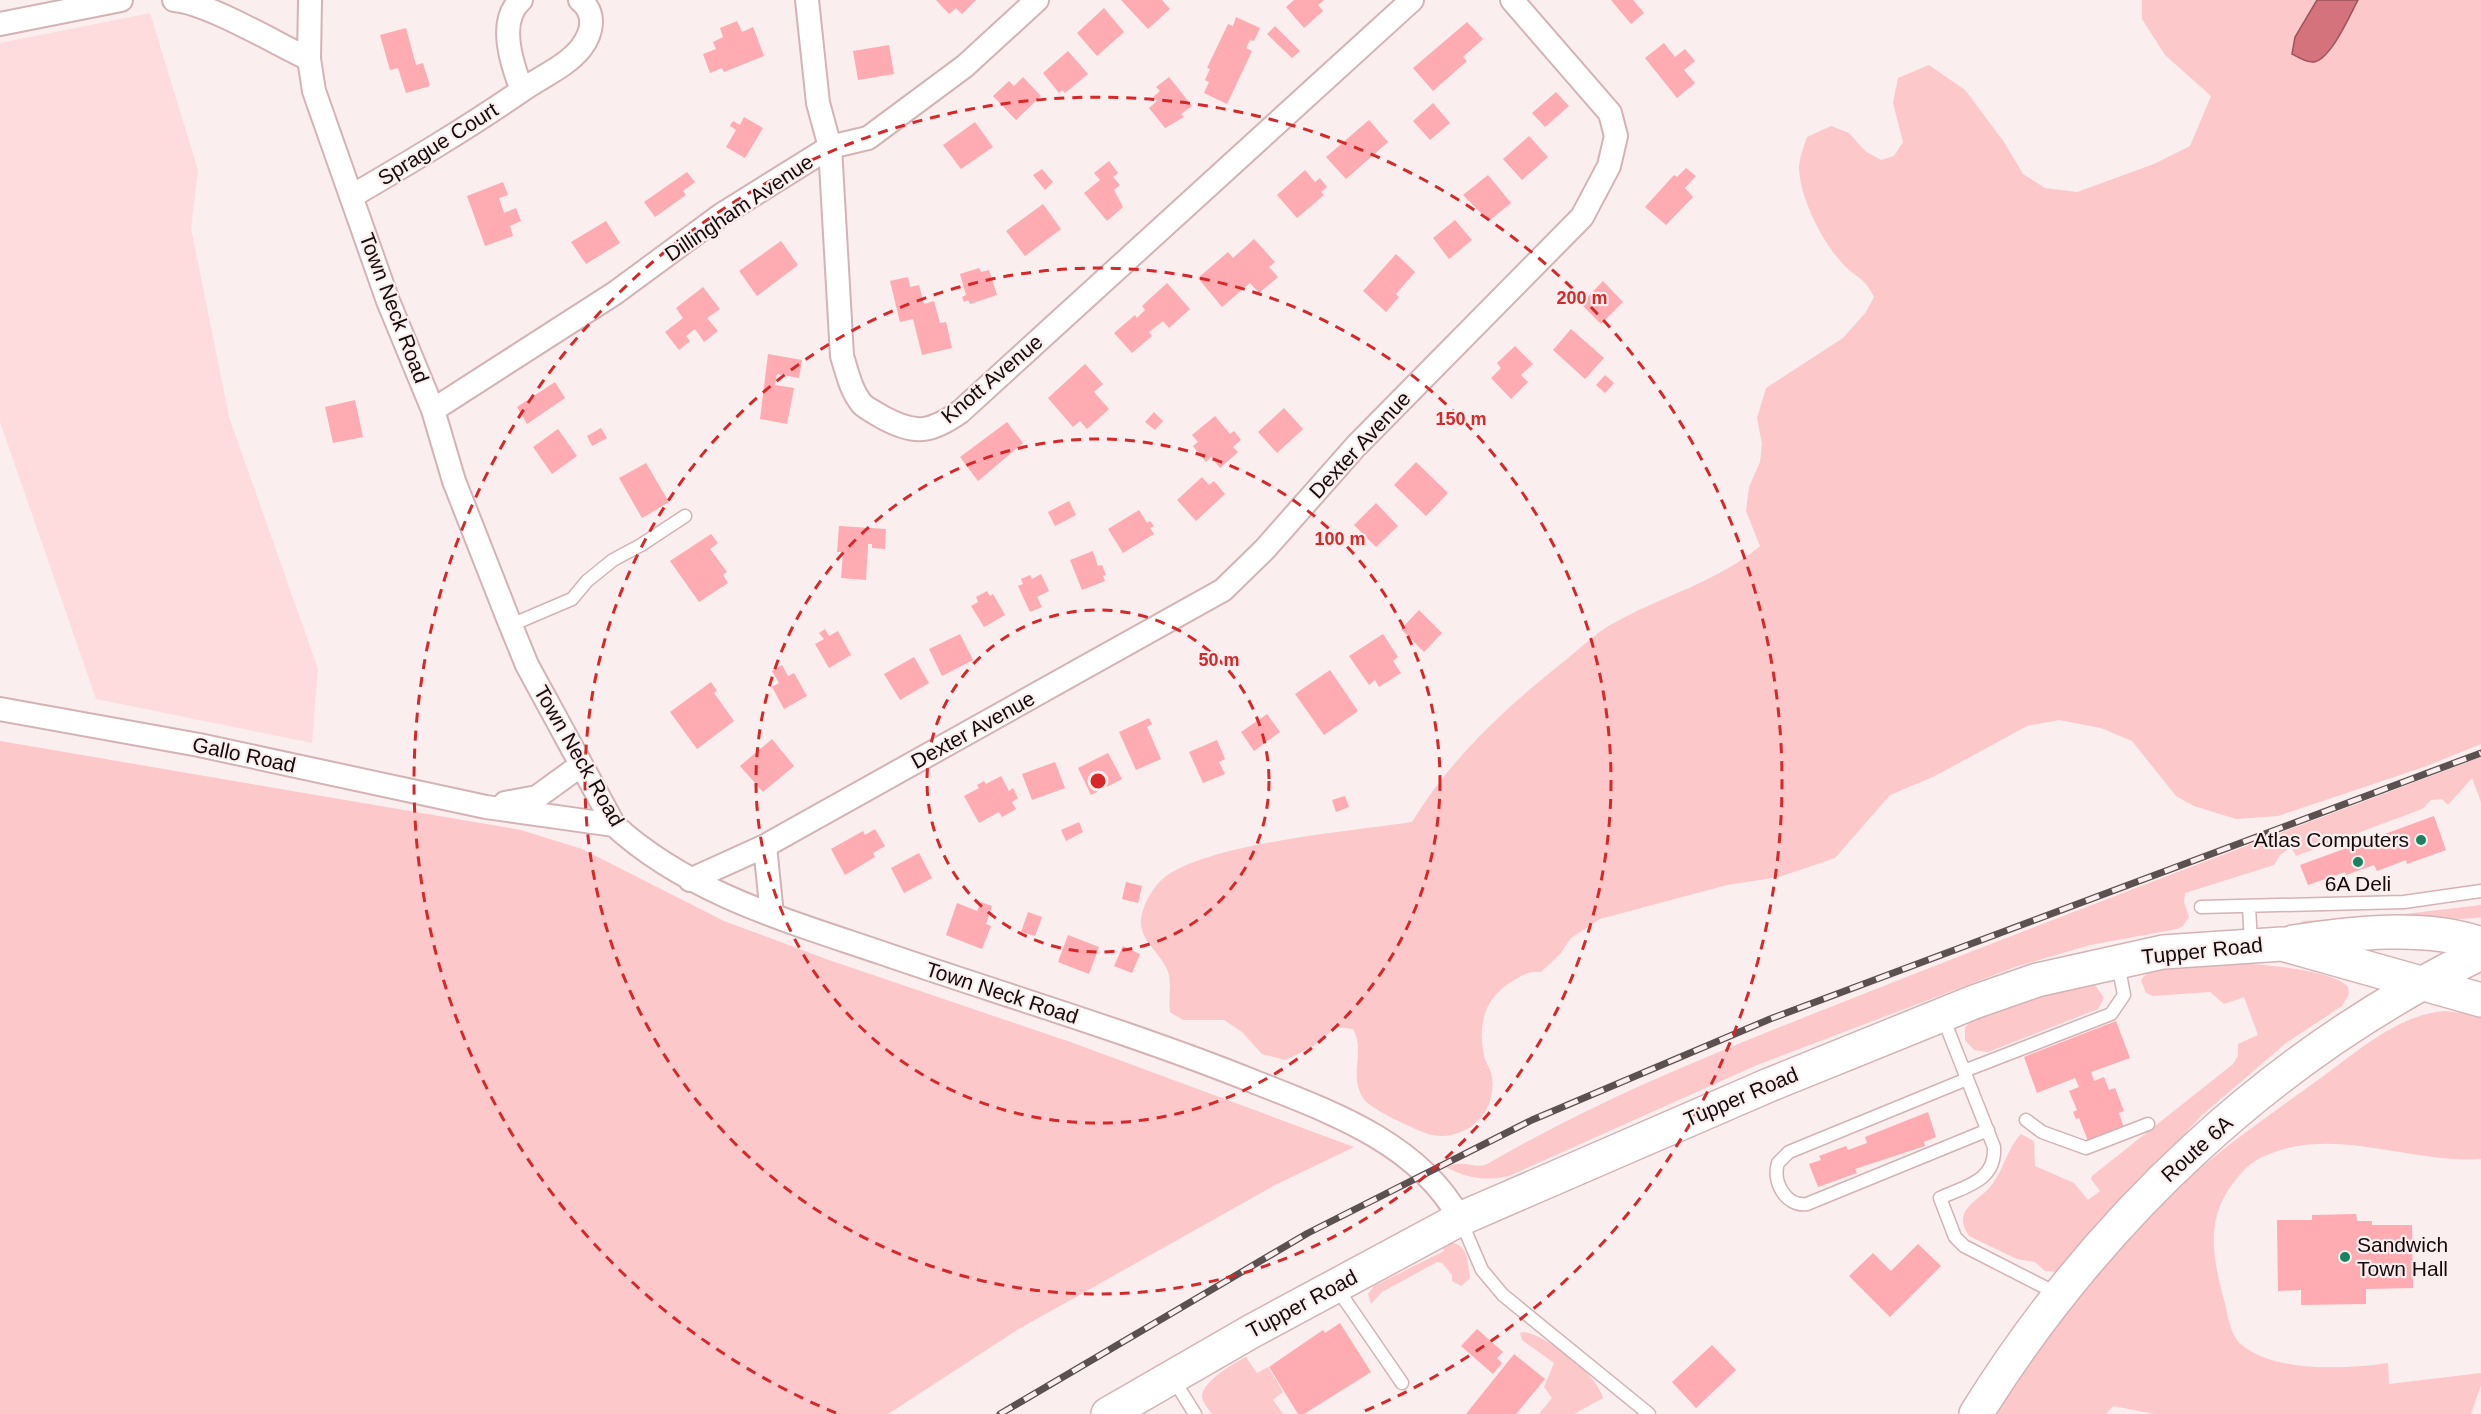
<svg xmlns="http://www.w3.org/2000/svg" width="2481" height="1414" viewBox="0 0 2481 1414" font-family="Arial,sans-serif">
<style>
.built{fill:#fedcdd}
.green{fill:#fcc8ca}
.water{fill:#d5737c;stroke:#9c545a;stroke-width:1.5}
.building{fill:#feabb1}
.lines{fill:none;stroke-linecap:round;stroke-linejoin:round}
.service-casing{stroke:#d3b3b5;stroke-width:15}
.minor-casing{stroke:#d3b3b5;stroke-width:26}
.secondary-casing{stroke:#d3b3b5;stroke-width:36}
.service{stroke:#fff;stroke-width:12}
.minor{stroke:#fff;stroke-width:22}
.secondary{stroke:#fff;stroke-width:33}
.rail-casing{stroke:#5c5151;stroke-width:7}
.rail{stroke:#fbeeee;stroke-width:4.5;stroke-dasharray:14;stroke-linecap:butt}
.ring{fill:none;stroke:#d62828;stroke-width:3;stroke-dasharray:10 8}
.poi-dot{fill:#178460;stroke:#fbeeee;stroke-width:2}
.labels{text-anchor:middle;stroke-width:4.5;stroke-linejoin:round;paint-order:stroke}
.street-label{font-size:21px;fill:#160b0c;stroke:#fbeeee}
.poi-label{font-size:21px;fill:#160b0c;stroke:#fbeeee;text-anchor:end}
.centre{fill:#d62828;stroke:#fbeeee;stroke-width:3}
.ring-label{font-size:18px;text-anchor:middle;font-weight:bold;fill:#d62828;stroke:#fbeeee;stroke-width:4.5;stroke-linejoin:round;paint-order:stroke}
</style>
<rect width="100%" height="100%" fill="#fbeeee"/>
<path class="built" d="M150,13L198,170L191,228L229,417L318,669L312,743L96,699L0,422V43Z"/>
<path class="green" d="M2142,0H2317L2295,37L2327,55L2358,0H2481V744L2424,767L2278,816L2236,819L2194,806L2176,796L2132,741L2101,728L2059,720L2027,726L1935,776L1890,795L1835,858L1779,877L1727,885L1600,919L1571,938L1560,954L1541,972C1528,970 1519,977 1508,984C1483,1001 1478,1027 1484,1056C1486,1063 1491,1070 1492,1077C1495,1101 1483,1123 1461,1132C1445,1138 1433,1137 1418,1130C1406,1125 1369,1108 1363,1098C1348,1073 1366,1053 1353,1029L1336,1027L1312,1047L1285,1060L1262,1054L1242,1032L1224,1020H1183L1170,1012C1168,998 1172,984 1168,972C1163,956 1143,943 1141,925C1140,909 1152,887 1165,877C1210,843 1352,831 1412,822C1452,756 1509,705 1568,658C1582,647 1596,633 1612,624C1661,596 1716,583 1760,546L1746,511L1749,487L1760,462L1762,444L1757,418L1766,388L1843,338L1866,312L1874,297C1862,274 1858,280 1843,264C1823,243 1800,199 1799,168C1799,159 1804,146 1807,137L1831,126L1849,133L1865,151L1881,160L1894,156L1903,142L1893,103L1898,78L1929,65L1965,90L2004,142L2023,174L2045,188L2077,192L2154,164L2190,146L2211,96L2165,55L2142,19Z
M0,741L521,830L582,849L724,921L829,960L1076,1044L1354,1147L1275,1185L1017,1330L888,1414H0Z
M2481,757V802L2472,778L2448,805L2442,799L2431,800L2422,809L2296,856L2291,847L2280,855L2274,865L2185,893L2184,902L2189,917L2183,926L2177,929L2090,945L2015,967L1757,1065L1509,1176C1485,1181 1469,1179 1446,1167C1466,1158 1476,1171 1489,1163C1619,1087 1763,1034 1904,978C2095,903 2288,830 2481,757Z
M2481,905V917L2476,918L2314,927L2298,925L2303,921L2388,916Z
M2236,963C2260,964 2334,970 2348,987L2349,994L2342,1006L2286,1043L2201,1116L2057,1272L2045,1271L2035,1262L2017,1259L1969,1236C1965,1229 1961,1222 1964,1214C1968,1203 1983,1196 1990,1187C2004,1171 2006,1150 2021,1134L2034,1141L2035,1166L2074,1183L2088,1200L2100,1191L2091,1179L2092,1176L2233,1064L2238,1056V1044L2258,1035L2244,997L2224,1004L2210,992L2153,996L2146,993L2141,980C2156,958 2211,964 2236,963Z
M2093,982L2104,998L2098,1009L1988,1052L1974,1050L1965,1040V1028C1975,1009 2069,988 2093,982Z
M2444,1011L2481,1015V1159C2408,1164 2331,1123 2260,1158C2247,1165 2239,1175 2231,1186C2204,1223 2214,1262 2225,1304C2228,1317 2231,1337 2242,1345C2276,1373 2347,1369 2388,1363L2389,1384L2481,1373V1385L2471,1414H2155L2113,1406L2106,1414H1994C2049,1330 2109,1250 2184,1182C2227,1144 2275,1111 2322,1077C2358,1051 2398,1015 2444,1011Z
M1449,1242C1470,1245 1467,1262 1470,1278L1461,1286L1452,1281V1275L1442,1263L1437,1262L1382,1292L1371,1304L1368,1294L1374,1286L1444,1251L1442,1246Z
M1524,1332C1548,1336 1597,1374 1603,1398L1574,1414H1539L1552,1398L1544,1387L1554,1363L1522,1340L1520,1333Z
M1246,1357L1257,1373L1268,1367L1283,1392L1273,1400L1283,1414H1212C1209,1410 1202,1402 1202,1396C1203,1381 1234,1363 1246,1357Z"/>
<path class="water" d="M2317,0H2358C2350,15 2331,59 2314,62C2306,63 2298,57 2292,54L2295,37Z"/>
<path class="building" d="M936,0H976L962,14L956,8L949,14Z
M1121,0H1162L1170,9L1148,29Z
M1294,0H1324L1318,5L1323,11L1304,28L1286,7Z
M1611,0H1633L1644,13L1631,24Z
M1104,8L1124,32L1097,56L1077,33Z
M1236,17L1260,28L1254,41L1250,40L1246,48L1252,51L1227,104L1204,93L1209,82L1205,80L1210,69L1207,68L1228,24L1233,26Z
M737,21L742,32L753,27L764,56L724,72L722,68L710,73L703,54L716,49L713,42L723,37L720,28Z
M1467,22L1483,39L1463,57L1467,61L1433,91L1413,68Z
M1275,26L1300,51L1292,58L1267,34Z
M406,28L416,65L423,63L430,86L406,93L398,68L390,70L380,35Z
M1664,43L1675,57L1685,49L1695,61L1684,70L1695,83L1677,98L1645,58Z
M889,45L894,74L858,80L853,51Z
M1068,51L1088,74L1065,93L1062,90L1059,93L1043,73Z
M1023,77L1041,96L1016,120L993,96L1009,81L1014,86Z
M1169,77L1192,106L1181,114L1184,117L1165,128L1149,108L1157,101L1153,97L1160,91L1156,87Z
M1556,92L1569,106L1545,127L1532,113Z
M1433,103L1450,123L1430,140L1413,121Z
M744,117L763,128L745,158L726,147L736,130L730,126L733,121L740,125Z
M1369,120L1388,142L1346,179L1326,157Z
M975,122L993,147L961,169L943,145Z
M1529,136L1548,157L1522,180L1503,159Z
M1109,161L1118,173L1113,177L1120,185L1114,190L1123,207L1107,221L1084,193L1100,180L1094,173Z
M1686,168L1696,176L1685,188L1693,197L1666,225L1645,207L1674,175L1677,177Z
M1042,169L1053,182L1045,190L1033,175Z
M1305,170L1315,182L1320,178L1327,187L1321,192L1324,195L1297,218L1277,195Z
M687,172L695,182L683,191L686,195L655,217L644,202Z
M1488,175L1511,203L1489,221L1463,195Z
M503,182L508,195L499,198L504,213L516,208L521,221L510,226L513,236L485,246L467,196Z
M1043,204L1061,229L1025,256L1006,231Z
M1455,220L1472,240L1449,259L1433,238Z
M606,221L620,243L586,264L571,242Z
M1254,239L1275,262L1269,267L1278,277L1259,293L1250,283L1222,307L1198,278L1228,252L1233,258Z
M781,241L798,265L757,296L739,271Z
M1396,254L1415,272L1396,294L1399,297L1386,312L1363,291Z
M979,268L981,272L989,270L997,295L970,304L968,300L964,302L962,297L966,295L960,274Z
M908,277L910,287L919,285L924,304L934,301L940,323L946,322L952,348L922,355L913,319L900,322L890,281Z
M1603,281L1623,302L1601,324L1581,304Z
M1167,283L1190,309L1169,328L1163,321L1149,332L1152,336L1132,353L1114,333L1135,315L1137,318L1145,310L1142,306Z
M703,287L720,309L707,318L718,331L704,342L695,329L686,336L690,341L679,350L665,332L683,318L676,308Z
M1571,329L1604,358L1585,379L1553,350Z
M1515,346L1533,364L1521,375L1528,382L1511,399L1491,378L1501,368L1497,363Z
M768,354L802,360L799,378L777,374L775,385L794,388L787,424L760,419Z
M1085,364L1103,384L1094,392L1109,409L1087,429L1080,421L1073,427L1048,398Z
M1605,375L1614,383L1605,393L1596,385Z
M555,382L565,398L527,424L517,407Z
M355,400L363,437L333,443L325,407Z
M1284,408L1303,429L1277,453L1258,432Z
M1154,412L1163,421L1155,430L1145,422Z
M1215,416L1230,434L1234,431L1241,440L1233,447L1238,452L1220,468L1211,457L1206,462L1193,446L1198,442L1192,435Z
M1007,422L1023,443L978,481L960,457Z
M601,428L607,438L592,446L587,436Z
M558,429L577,456L552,474L533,447Z
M1416,462L1448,493L1426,516L1394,485Z
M646,463L669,502L642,518L619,478Z
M1202,477L1209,485L1214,481L1225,494L1196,521L1177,500Z
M1069,501L1076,515L1055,526L1048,512Z
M1376,503L1398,526L1376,547L1354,525Z
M1139,510L1147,523L1150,521L1154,526L1150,528L1154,534L1123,553L1108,529Z
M839,526L886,529L885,549L872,548V544H868L866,580L841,578L843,552H837Z
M711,534L718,543L710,549L727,572L723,575L728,583L699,602L670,561Z
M1093,551L1098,566L1102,565L1106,575L1103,576L1105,581L1082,590L1070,560Z
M1041,574L1049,591L1037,597L1042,607L1030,612L1018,586L1023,584L1021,579L1030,575L1032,579Z
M987,591L990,596L993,594L1005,615L984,627L971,606L978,602L976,597Z
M1419,610L1442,633L1424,652L1401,629Z
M825,629L829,636L838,631L851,655L829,668L815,644L824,639L819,633Z
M960,634L973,660L942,676L929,649Z
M1383,634L1398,657L1393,661L1401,673L1379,687L1375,680L1369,685L1349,656Z
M914,657L929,683L900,700L884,674Z
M782,665L788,676L794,673L807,696L784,709L772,687L779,683L772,671Z
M1330,670L1358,711L1324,735L1295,694Z
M711,682L717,691L714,693L734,721L697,749L670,712Z
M1267,714L1280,732L1254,751L1241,732Z
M1149,718L1152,724L1147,727L1161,759L1136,770L1119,732Z
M772,739L794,766L763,792L740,766Z
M1217,740L1225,759L1219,762L1225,774L1203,783L1189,752Z
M1108,753L1122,779L1091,795L1078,768Z
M1055,762L1065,788L1032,800L1022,774Z
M1001,776L1009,791L1013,788L1018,798L1012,802L1016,809L1002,817L999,812L979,823L964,796L979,788L977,785L984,781L986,784Z
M1345,796L1349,807L1336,812L1332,800Z
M2434,816L2446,850L2407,864L2406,860L2377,871L2374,865L2346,875L2345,872L2308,885L2300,865Z
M1079,822L1083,832L1066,841L1061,830Z
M875,829L885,846L873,853L875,857L845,875L831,849L863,831L865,835Z
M919,853L932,878L904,893L891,868Z
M1126,882L1142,886L1138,903L1122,899Z
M981,902L992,906L986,924L991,926L982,949L946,935L957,903L977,911Z
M1028,912L1042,917L1035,936L1021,932Z
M1068,935L1099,947L1089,974L1058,962Z
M1123,946L1140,954L1132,973L1114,966Z
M2116,1021L2130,1058L2091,1072L2094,1081L2104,1077L2109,1090L2115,1088L2124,1111L2119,1113L2124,1128L2088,1141L2079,1118L2076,1119L2073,1112L2077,1110L2069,1091L2079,1087L2075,1078L2037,1093L2024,1057Z
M1928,1112L1936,1137L1924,1142L1925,1146L1855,1169L1857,1173L1818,1187L1809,1164L1821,1160L1819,1156L1846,1146L1848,1150L1867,1143L1865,1137Z
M2356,1214L2357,1221H2372V1225H2412L2413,1288L2366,1289V1304L2301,1305V1290L2278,1291L2277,1220H2312V1215Z
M1918,1244L1941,1266L1890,1317L1849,1276L1873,1253L1891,1271Z
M1340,1323L1371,1372L1304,1414H1298L1269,1367L1323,1330L1325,1333Z
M1477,1329L1503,1352L1497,1358L1502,1363L1493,1374L1461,1346Z
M1712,1345L1736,1370L1696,1408L1672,1382Z
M1514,1354L1545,1379L1516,1414H1466Z"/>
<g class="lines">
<g class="service-casing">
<path id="service" d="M511,625L572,599L587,581L613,560L641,545L685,516
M2249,906L2251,944
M2201,907L2404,902L2481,891
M1942,1015L1994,1147C1996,1181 1966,1186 1940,1198L1955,1237L1964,1246L2058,1294
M1964,1071L2111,1014L2124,995L2118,964
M1967,1079L1789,1152L1778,1163C1772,1182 1786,1207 1807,1204L1988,1130
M2026,1120L2042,1132L2086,1148L2148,1124
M1461,1221L1482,1270L1503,1295L1649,1414
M1336,1287L1402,1383
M1172,1377L1195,1414"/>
</g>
<g class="minor-casing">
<path id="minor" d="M174,0C206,2 275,43 309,59
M310,0L309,59L314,91L388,301L433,410L454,481L509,621L527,665L614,825C688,893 788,921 882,953C1007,996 1133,1033 1255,1082C1331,1112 1419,1143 1460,1219
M521,0C497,21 512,65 522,90
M807,0L818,103L830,147L842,356C847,372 851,391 862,404C867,409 876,413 882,417C915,435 930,433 960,412L1412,0
M0,24L121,0
M352,196C410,162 466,129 521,91C540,77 566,67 581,48C593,32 596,13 580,0
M433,410L615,293L721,215L830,147L868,138L965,66L1037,0
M0,709L199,745L486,807L614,825
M505,803L537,797L581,765
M690,880L765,846
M772,915L765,846L1223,590L1265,549L1356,446L1582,217L1609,166L1616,136L1610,113L1512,0"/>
</g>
<g class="secondary-casing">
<path id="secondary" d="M2293,942C2350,933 2425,924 2481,944
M1108,1414L1252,1331L1460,1219L1769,1085L1974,1002L2037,980L2163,952L2282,944L2481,1000
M1976,1414C2097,1219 2273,1053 2481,953"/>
</g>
<use href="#service" class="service"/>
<use href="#minor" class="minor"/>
<use href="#secondary" class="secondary"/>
<g class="rail-casing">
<path id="rail" d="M1000,1414L1308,1233L1532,1120L1770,1019L2481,753"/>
</g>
<use href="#rail" class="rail"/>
</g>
<g class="ring">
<circle cx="1098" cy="781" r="171"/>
<circle cx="1098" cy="781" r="342"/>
<circle cx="1098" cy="781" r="513"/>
<path d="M836 1413A684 684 0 1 1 1360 1413"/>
</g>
<g class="poi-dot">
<circle cx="2421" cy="840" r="6"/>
<circle cx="2358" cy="862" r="6"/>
<circle cx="2345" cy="1257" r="6"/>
</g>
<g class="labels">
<g class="street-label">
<text transform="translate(438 144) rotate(-32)" y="7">Sprague Court</text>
<text transform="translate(739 208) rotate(-34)" y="7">Dillingham Avenue</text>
<text transform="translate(394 308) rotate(69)" y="7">Town Neck Road</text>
<text transform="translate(992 379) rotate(-40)" y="7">Knott Avenue</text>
<text transform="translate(1360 445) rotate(-47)" y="7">Dexter Avenue</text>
<text transform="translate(973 730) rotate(-29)" y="7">Dexter Avenue</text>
<text transform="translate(244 755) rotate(12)" y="7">Gallo Road</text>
<text transform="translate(579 756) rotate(60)" y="7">Town Neck Road</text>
<text transform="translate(2202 951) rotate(-6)" y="7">Tupper Road</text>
<text transform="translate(1002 993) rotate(18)" y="7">Town Neck Road</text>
<text transform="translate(1741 1097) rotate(-23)" y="7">Tupper Road</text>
<text transform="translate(2197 1149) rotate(-42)" y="7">Route 6A</text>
<text transform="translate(1302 1304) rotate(-28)" y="7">Tupper Road</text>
</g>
<g class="poi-label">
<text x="2409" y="847">Atlas Computers</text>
<text x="2358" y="891" text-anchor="middle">6A Deli</text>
<text x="2357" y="1252" text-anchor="start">Sandwich<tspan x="2357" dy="24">Town Hall</tspan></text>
</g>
</g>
<circle cx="1098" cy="781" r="9" class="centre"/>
<g class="ring-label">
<text x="1582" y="304">200 m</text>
<text x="1461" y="425">150 m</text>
<text x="1340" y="545">100 m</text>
<text x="1219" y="666">50 m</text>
</g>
</svg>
